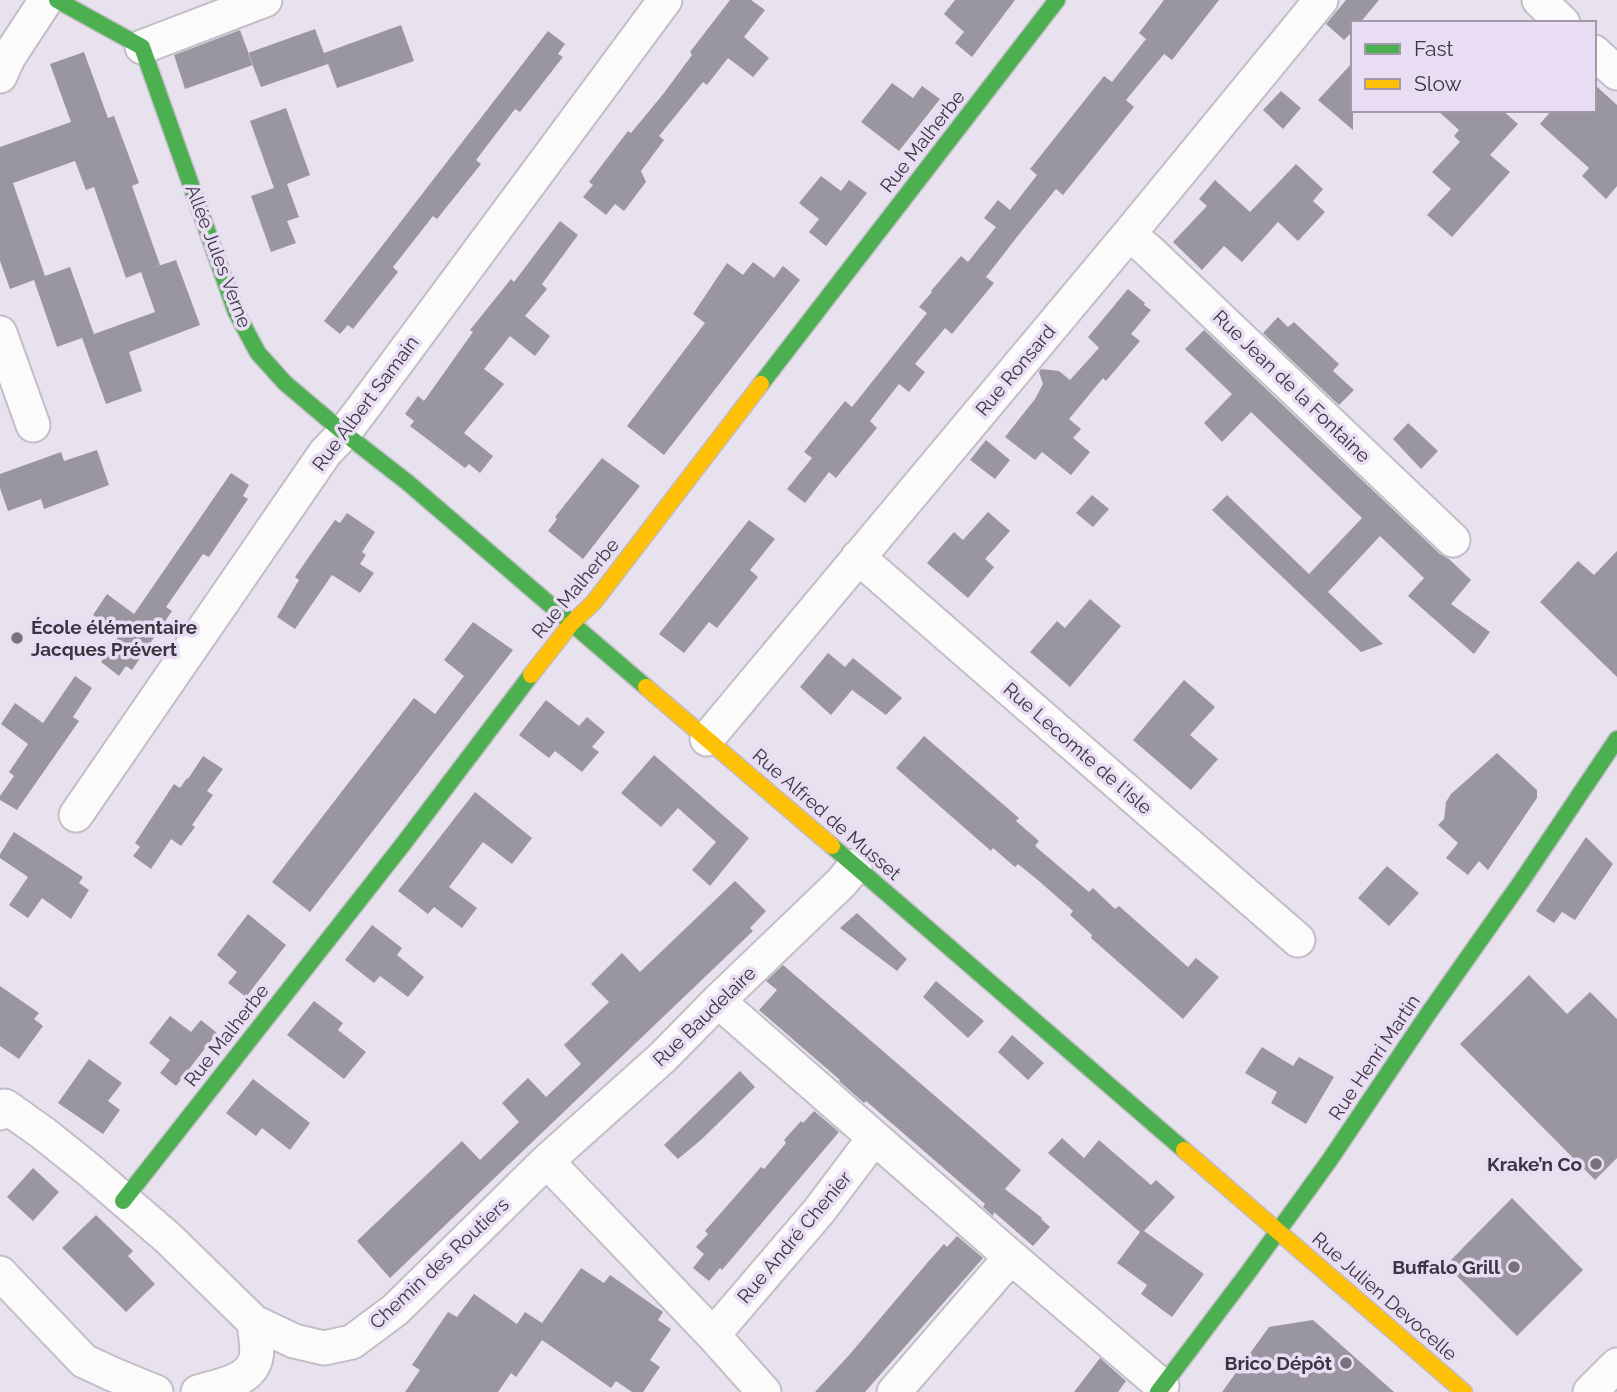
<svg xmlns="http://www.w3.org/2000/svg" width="1617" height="1392" viewBox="0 0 1617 1392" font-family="Raleway,sans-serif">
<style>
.building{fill:#9a969f;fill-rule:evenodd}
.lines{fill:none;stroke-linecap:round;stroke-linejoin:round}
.street-casing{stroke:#c2bdc6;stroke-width:37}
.fast-casing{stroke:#c2bdc6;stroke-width:19}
.slow-casing{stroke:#c2bdc6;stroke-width:19}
.street{stroke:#fcfbfc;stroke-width:33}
.fast{stroke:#4caf50;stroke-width:16}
.slow{stroke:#ffc107;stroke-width:16}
.poi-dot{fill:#77727c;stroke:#e8ddf3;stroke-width:2.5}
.labels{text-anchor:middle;stroke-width:7;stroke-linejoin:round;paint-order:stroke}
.street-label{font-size:19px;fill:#3a363f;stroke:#e8ddf3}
.poi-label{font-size:19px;font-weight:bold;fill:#3a363f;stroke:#e8ddf3;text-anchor:end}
</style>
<rect width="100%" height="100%" fill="#e8e2ee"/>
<path class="building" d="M730,0H751L765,10L744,37L769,58L753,77L728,58L707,85L703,82L659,136L664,140L641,171L646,182L624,211L615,204L606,215L583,197L593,185L589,182L628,131L631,133L664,93L692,55L690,52Z
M955,0H1015L972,57L955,43L964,32L944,14Z
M1164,0H1219L1172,60L1164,54L1126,100L1134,107L1063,195L1056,189L1020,233L986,277L994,283L952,334L945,328L915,364L925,372L909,392L899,384L870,421L877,428L836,478L829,472L805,503L787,489L812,458L804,452L845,401L852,407L927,313L919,307L932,292L931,291L961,256L968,262L996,227L984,218L998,200L1010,210L1037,175L1030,169L1104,76L1112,82L1146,39L1139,33Z
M1346,0H1379L1360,23H1353V31L1344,40L1326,24Z
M401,25L414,61L337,88L324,53Z
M315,29L328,64L261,87L248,53Z
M240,30L253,65L185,89L174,55Z
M548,31L565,44L558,54L563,57L520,112L515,109L476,160L481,164L437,219L433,216L393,267L398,272L353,329L348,325L340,334L324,321Z
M84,52L108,118L114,116L139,183L132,186L160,265L146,270L176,260L200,325L129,352L142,391L106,404L82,338L57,347L34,280L10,289L0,261V147L71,122L50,64ZM75,161L86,190L94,187L126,278L141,272L155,312L94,334L70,267L45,276L13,183Z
M1353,62V130L1318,100Z
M892,83L913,98L922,86L940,99L899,151L861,122Z
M1594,84L1617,105V186L1606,199L1582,176L1589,168L1540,124L1552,110H1594Z
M1281,91L1301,108L1283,129L1263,110Z
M286,108L310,175L287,184L299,217L287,221L296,243L271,252L251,196L274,188L250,121Z
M1437,110H1502L1518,124L1490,155L1510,172L1452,237L1427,215L1451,189L1432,172L1460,142L1454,136L1459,130Z
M1296,164L1323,189L1313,201L1325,212L1298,241L1278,222L1242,262L1224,246L1202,270L1173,242L1207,206L1199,199L1215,180L1250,212Z
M821,176L841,191L849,180L867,193L826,246L809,232L819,219L799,203Z
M560,221L578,235L542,284L547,289L525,316L550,336L535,356L510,336L484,369L504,384L464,433L493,456L480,473L469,464L465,468L410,426L414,421L405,414L418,396L424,401L473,332L470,330L511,279L514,282Z
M753,262L774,278L783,266L800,280L664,455L627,426L705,323L693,314L727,263L743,275Z
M1128,289L1145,303L1144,305L1151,310L1131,334L1140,341L1106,381L1103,378L1069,419L1081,429L1073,438L1090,452L1071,475L1042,452L1035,460L1005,437L1035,399L1043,384L1039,372L1041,369L1059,371L1070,380L1099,348L1088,337Z
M1278,317L1288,327L1294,322L1339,364L1333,371L1354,390L1339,405L1263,333Z
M1204,330L1440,554L1449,559L1471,580L1451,604L1490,632L1474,654L1408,596L1424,578L1380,536L1328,592L1383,644L1361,652L1212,510L1227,495L1309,574L1362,518L1251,412L1222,442L1204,423L1232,394L1185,349Z
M1408,423L1438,451L1421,469L1393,439Z
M986,440L1010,460L995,479L970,460Z
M97,450L109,485L44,509L41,499L8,511L0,488V474L61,452L64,461Z
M602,458L640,486L583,559L548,531L557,519L555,517Z
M231,473L249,485L243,496L248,499L209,557L203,554L166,607L172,611L132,670L126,666L119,676L101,662L120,634L93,615L107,594L134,614Z
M1092,495L1109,509L1093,527L1076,513Z
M988,512L1010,531L985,559L994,567L968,598L927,563L954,532L963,540Z
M347,513L375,532L362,552L366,555L360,564L374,573L360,593L332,575L295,629L277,617L299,580L295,577L315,548L335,520L340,523Z
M749,520L775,539L750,570L758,577L717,628L709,622L684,653L659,634Z
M1617,551V677L1540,602L1578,561L1594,575Z
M1090,599L1121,626L1070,687L1030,652L1057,621L1065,628Z
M473,622L513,650L310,912L272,882L414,698L435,714L464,676L444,660Z
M828,653L845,667L853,658L902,698L886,715L852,690L831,715L800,687Z
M75,676L92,688L73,717L79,721L17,810L0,800V796L14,776L9,772L28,744L1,724L15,703L43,723Z
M1184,680L1215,707L1190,735L1218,759L1191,790L1133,740Z
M546,700L579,726L587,717L605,732L592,747L599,752L582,772L555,751L549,758L519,735Z
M924,736L1019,818L1016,821L1039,841L1035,846L1089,892L1093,888L1115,909L1119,906L1188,967L1196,958L1219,977L1183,1019L1091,938L1092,935L1070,915L1073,911L1039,881L1018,864L1015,867L993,848L991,851L896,768Z
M1497,753L1537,790V798L1488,870L1479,861L1468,875L1446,858L1458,843L1438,825L1444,819L1446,802L1451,794Z
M654,755L749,838L710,886L692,870L716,842L678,808L661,827L621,793Z
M203,756L223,769L207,791L213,795L192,825L195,827L181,846L171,839L151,869L133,856L140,847L135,843L174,784L180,788L187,778L188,779Z
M475,792L532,838L512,864L483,842L449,887L477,908L462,928L434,907L428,914L398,891Z
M14,832L83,877L79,883L89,890L71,919L42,898L28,918L9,905L28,877L0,858V854Z
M1586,837L1613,864L1575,920L1562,912L1554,923L1536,911Z
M1387,866L1419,893L1389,926L1358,898Z
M735,881L766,911L750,928L753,931L390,1278L357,1241L462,1141L480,1160L519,1122L502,1103L528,1078L546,1097L581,1064L564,1045L609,1002L591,984L622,953L640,972Z
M857,913L907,959L897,971L840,928Z
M248,914L286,945L246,997L228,983L237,972L217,955Z
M372,925L402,948L397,955L424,977L408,997L380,976L374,983L345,960Z
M783,965L1021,1170L1005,1189L1042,1218L1041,1219L1050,1227L1033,1246L994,1212L993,1216L983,1207L985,1204L866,1101L864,1103L839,1081L840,1080L759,1010L777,990L766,981Z
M1529,975L1567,1014L1590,992L1617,1019V1158L1595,1180L1460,1044Z
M936,981L984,1021L968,1038L923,997Z
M0,986L39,1013L34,1019L43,1026L19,1059L0,1046Z
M314,1001L343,1023L338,1030L366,1052L344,1079L287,1035Z
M170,1016L191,1032L201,1020L217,1033L176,1086L160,1073L170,1060L149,1043Z
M1012,1035L1044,1063L1028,1080L998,1052Z
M1262,1047L1293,1066L1299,1057L1334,1077L1306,1124L1271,1103L1277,1092L1245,1073Z
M89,1059L122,1083L108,1101L120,1110L103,1134L58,1103Z
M740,1071L755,1087L702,1139L678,1159L664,1145Z
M253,1079L310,1123L290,1150L262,1128L256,1136L226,1113Z
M814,1111L839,1132L722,1270L720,1268L709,1281L693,1268L704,1254L696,1247L708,1234L705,1231L761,1167L764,1169L786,1143L784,1140L801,1121L803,1123Z
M1062,1138L1084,1158L1099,1140L1151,1185L1156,1180L1175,1197L1144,1231L1204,1274L1172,1317L1141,1294L1147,1285L1117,1263L1140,1232L1048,1153Z
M33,1168L59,1192L33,1221L7,1197Z
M1512,1198L1583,1270L1517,1336L1446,1265Z
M96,1215L133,1251L128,1256L155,1284L126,1312L62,1248Z
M957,1236L983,1258L865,1392H815L850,1354L928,1262L944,1244L947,1247Z
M581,1268L604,1283L610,1275L663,1312L658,1320L671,1329L650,1360L660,1367L643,1392H632L616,1381L611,1388L542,1340L516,1377L511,1373L498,1392H405L420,1370L412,1365L448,1312L457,1317L474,1294L517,1324L525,1312L542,1323Z
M1313,1320L1394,1392H1222L1269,1327Z
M1100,1358L1126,1381L1118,1392H1074Z"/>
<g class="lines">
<g class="street-casing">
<path id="street" d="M1539,0L1563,23
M142,47L265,0
M1594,52L1617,73
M0,76L8,58L46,0
M1129,234L1149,251L1453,540
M0,333L33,425
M858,557L1298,940
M707,739L1129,234L1321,0
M76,815L325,453L344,433L366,404L665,0
M718,1001L1011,1257L1162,1386
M0,1113L5,1106L43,1133L88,1169L168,1238L254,1322L294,1341L324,1348L352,1342L395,1310L548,1160L663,1057L718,1001L842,882L855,866
M548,1160L559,1174L713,1335L764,1392
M0,1273L84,1361L112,1374L156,1392
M713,1335L819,1211L874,1138
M198,1392C217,1386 248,1382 255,1361C259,1351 255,1333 254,1322
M894,1392L1011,1257
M1590,1392L1617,1365"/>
</g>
<g class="fast-casing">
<path id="fast" d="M57,0L142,47L236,312L258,353L285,383L344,433L407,482L646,687
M761,384L1057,0
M832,846L1184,1150
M123,1201L404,843L531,675
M1158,1392L1247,1274L1329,1161L1428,1014L1523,879L1617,739"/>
</g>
<g class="slow-casing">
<path id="slow" d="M531,675L571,624L594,602L761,384
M646,687L832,846
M1184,1150L1464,1392"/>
</g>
<use href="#street" class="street"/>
<use href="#fast" class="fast"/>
<use href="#slow" class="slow"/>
</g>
<g class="poi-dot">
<circle cx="17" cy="638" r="7"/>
<circle cx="1596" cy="1164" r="7"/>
<circle cx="1514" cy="1267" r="7"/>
<circle cx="1346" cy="1363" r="7"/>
</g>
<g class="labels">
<g class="street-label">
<text transform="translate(922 141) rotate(-52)" y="7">Rue Malherbe</text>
<text transform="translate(219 256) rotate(69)" y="7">Allée Jules Verne</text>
<text transform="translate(1015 370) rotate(-50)" y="7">Rue Ronsard</text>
<text transform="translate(1292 386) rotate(44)" y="7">Rue Jean de la Fontaine</text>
<text transform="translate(365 403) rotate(-53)" y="7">Rue Albert Samain</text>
<text transform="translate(575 588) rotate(-50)" y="7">Rue Malherbe</text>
<text transform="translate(1078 748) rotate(41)" y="7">Rue Lecomte de l'Isle</text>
<text transform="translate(827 814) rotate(41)" y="7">Rue Alfred de Musset</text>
<text transform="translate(704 1016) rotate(-44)" y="7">Rue Baudelaire</text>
<text transform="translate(226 1035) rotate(-52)" y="7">Rue Malherbe</text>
<text transform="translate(1374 1057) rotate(-56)" y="7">Rue Henri Martin</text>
<text transform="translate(794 1237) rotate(-50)" y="7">Rue André Chenier</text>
<text transform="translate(439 1263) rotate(-43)" y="7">Chemin des Routiers</text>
<text transform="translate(1385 1296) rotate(41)" y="7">Rue Julien Devocelle</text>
</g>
<g class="poi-label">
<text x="31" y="634" text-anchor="start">École élémentaire<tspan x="31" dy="22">Jacques Prévert</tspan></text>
<text x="1582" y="1171">Krake’n Co</text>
<text x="1500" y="1274">Buffalo Grill</text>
<text x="1332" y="1370">Brico Dépôt</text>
</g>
</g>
<rect x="1351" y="21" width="245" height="91" fill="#e8ddf3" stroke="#a29aab" stroke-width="2"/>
<rect x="1365" y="44" width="35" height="10" fill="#4caf50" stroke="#a29aab" stroke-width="2"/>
<text x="1414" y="56" font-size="21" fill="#3a363f">Fast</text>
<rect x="1365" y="79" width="35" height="10" fill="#ffc107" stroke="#a29aab" stroke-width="2"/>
<text x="1414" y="91" font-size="21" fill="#3a363f">Slow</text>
</svg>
